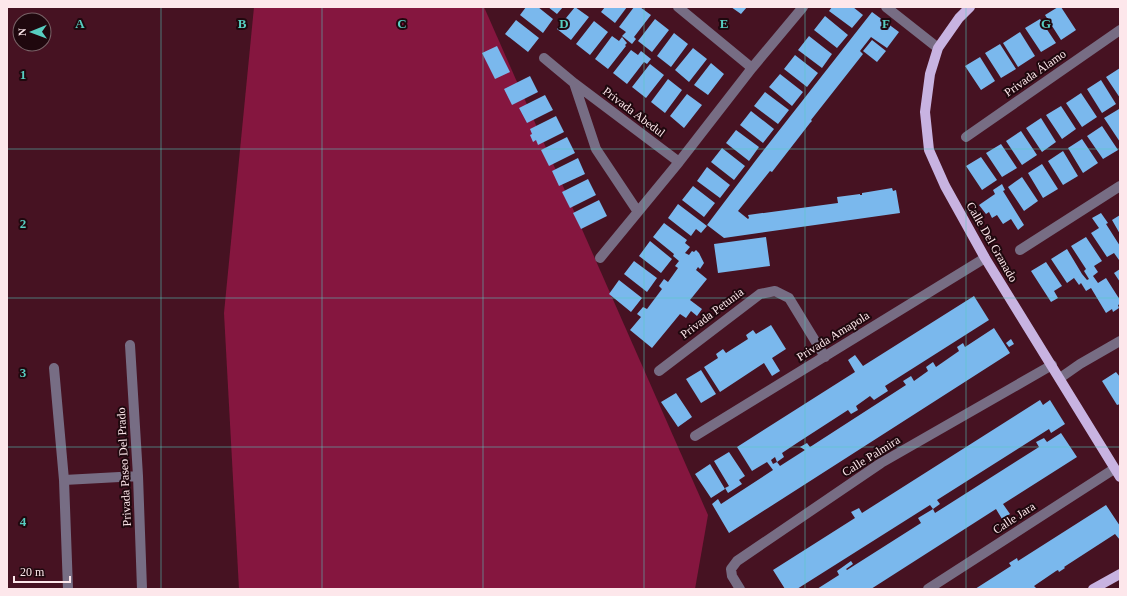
<svg xmlns="http://www.w3.org/2000/svg" width="1127" height="596" viewBox="0 0 1127 596" font-family="'Times New Roman',serif">
<style>
.green{fill:#85163f}
.building{fill:#7ab8ed}
.lines{fill:none;stroke-linecap:round;stroke-linejoin:round}
.minor{stroke:#776d84;stroke-width:10}
.major{stroke:#c8b3e1;stroke-width:10}
.grid{fill:none;stroke:#57cec1;stroke-width:1;stroke-opacity:0.55}
.labels{text-anchor:middle;stroke-width:4;stroke-linejoin:round;paint-order:stroke}
.street-label{font-size:12px;fill:#fde7eb;stroke:#1f080e}
.grid-label{font-size:13px;text-anchor:middle;font-weight:bold;fill:#57cec1;stroke:#1f080e;stroke-width:4;stroke-linejoin:round;paint-order:stroke}
</style>
<rect width="100%" height="100%" fill="#461222"/>
<path class="green" d="M254,7H484L708,515L695,589H239L224,313Z"/>
<path class="building" d="M526,7H538L553,19L543,33L520,15Z
M548,7H563L557,14Z
M575,7L589,17L571,40L557,29Z
M605,7H627L615,23L601,12Z
M634,7H640L651,15L634,37L636,39L632,44L622,36L626,32L619,27Z
M731,7H747L741,14Z
M832,7H853L863,15L852,28L829,11Z
M1058,7H1061L1076,30L1061,40L1045,15Z
M872,12L899,32L887,48L871,37L860,51L863,54L811,120L812,121L810,123L772,172L770,171L738,211L748,219L749,218L748,215L838,203L837,197L860,194V195H862V193L892,188L893,191L896,190L900,213L724,238L707,225L756,160Z
M825,16L848,35L837,48L814,30Z
M655,19L669,30L652,52L638,41Z
M1040,19L1056,43L1041,52L1025,28Z
M516,20L539,38L528,52L505,34Z
M594,21L608,32L590,55L576,44Z
M1020,32L1035,56L1018,67L1003,43Z
M674,33L688,44L671,67L657,56Z
M612,36L619,41L622,37L627,43L625,45L626,46L608,69L595,59Z
M809,36L832,54L822,68L798,50Z
M872,40L886,51L877,62L863,51Z
M1000,44L1016,69L1001,78L985,53Z
M497,46L510,72L495,79L482,53Z
M693,48L707,59L689,82L675,70Z
M631,50L638,55L641,51L651,59L647,64L644,62L627,84L613,73Z
M795,55L818,73L807,87L784,69Z
M980,57L995,81L981,90L965,66Z
M711,63L724,74L708,95L694,85Z
M650,64L664,75L646,98L632,87Z
M1120,68V98L1106,77Z
M780,74L803,92L792,106L769,87Z
M530,76L538,92L512,105L504,89Z
M668,79L682,90L665,113L651,102Z
M1101,80L1116,104L1102,113L1087,89Z
M765,92L789,110L778,124L754,106Z
M1081,93L1097,117L1082,127L1066,103Z
M687,94L702,105L684,128L670,116Z
M545,95L553,110L527,123L519,108Z
M1061,106L1076,129L1062,139L1046,115Z
M1119,109L1120,110V142L1104,118Z
M751,111L774,129L763,143L740,125Z
M556,116L564,132L538,145L536,140L533,142L530,135L532,134L530,129Z
M1041,118L1056,142L1042,152L1026,128Z
M1102,126L1118,150L1103,159L1087,136Z
M736,130L759,147L749,161L726,143Z
M1021,131L1037,155L1022,165L1006,141Z
M567,137L575,153L549,166L541,150Z
M1082,139L1098,163L1083,173L1068,148Z
M1001,144L1017,168L1002,177L986,153Z
M722,148L745,166L734,180L711,162Z
M1063,151L1078,176L1063,185L1048,161Z
M981,157L997,180L982,190L966,166Z
M578,158L585,174L559,186L552,171Z
M1042,164L1058,189L1043,198L1028,173Z
M707,167L730,185L720,198L697,181Z
M1022,177L1038,201L1024,211L1008,187Z
M588,179L596,195L570,208L562,192Z
M1002,184L1005,190L1003,191L1024,225L1018,230L1011,219L1003,224L997,215L992,218L989,212L986,214L979,205L995,194L993,190Z
M693,186L715,203L704,217L682,200Z
M599,200L607,216L581,229L573,213Z
M678,204L707,226L701,233L696,229L691,236L668,218Z
M1101,213L1108,223L1106,224L1120,246V259L1119,260L1114,253L1107,257L1091,233L1099,228L1092,218Z
M1120,215V234L1112,220Z
M664,223L687,240L685,243L690,247L685,253L689,255L692,251L694,252L696,250L699,253L704,263L700,269L698,267L696,270L707,279L690,300L702,309L697,316L691,311L686,318L680,314L652,348L630,330L641,317L637,314L643,307L647,309L662,289L659,286L664,279L668,282L678,268L675,266L679,261L673,256L674,254L653,237Z
M766,237L770,266L718,273L714,244Z
M1086,237L1102,261L1094,266L1098,272L1093,276L1098,283L1106,278L1120,300V304L1118,305L1119,308L1113,312L1112,309L1106,313L1091,288L1086,291L1081,283L1079,285L1074,278L1067,283L1051,259L1067,249L1082,274L1087,280L1089,279L1084,271L1086,269L1071,246Z
M650,241L672,259L661,273L639,256Z
M634,261L657,278L647,292L624,274Z
M1046,262L1062,286L1054,291L1058,298L1051,302L1031,271Z
M1120,269V282L1114,273Z
M619,280L642,298L631,312L609,294Z
M974,296L989,320L885,386L888,391L874,400L870,396L856,406L858,410L851,414L848,410L797,443L782,453L784,457L777,462L775,457L771,460L773,464L777,462L780,466L805,450L800,447L807,443L810,447L906,385L903,381L911,376L914,381L928,371L926,367L933,362L936,367L959,351L957,347L963,343L965,347L994,328L1010,353L729,533L712,504L718,499L721,504L773,470L767,462L752,471L737,447L855,372L848,360L855,355L863,366Z
M771,325L786,349L772,358L780,371L772,376L764,363L720,392L704,367L718,358L716,354L723,349L726,353L748,339L746,335L753,330L756,334Z
M1011,339L1014,344L1009,347L1006,343Z
M701,370L716,394L701,403L686,379Z
M1116,372L1120,377V404L1117,405L1102,381Z
M676,393L692,417L678,427L661,402Z
M1040,400L1043,405L1050,400L1065,424L1051,433L1049,429L937,500L940,504L933,509L930,505L797,589H785L773,570L855,518L851,512L859,508L862,513Z
M1061,433L1077,457L1003,504L1010,514L1002,519L996,509L871,589H817L839,575L837,571L851,561L853,564L846,569L847,570L921,523L918,518L933,509L935,513L1039,447L1036,442L1044,438L1047,442Z
M729,452L745,476L739,480L742,484L728,493L725,488L729,486L714,461Z
M710,464L725,489L711,498L695,474Z
M1106,505L1120,526V540L1115,534L1064,567L1065,568L1059,572L1058,570L1056,571L1034,586L1036,588L1033,589H975L1011,566L1009,563L1017,558L1018,561Z"/>
<g class="lines">
<path class="minor" d="M678,7L752,68
M886,7L938,48
M544,58L574,83L596,149L638,212
M574,83L679,162
M966,137L1120,30
M1020,250L1120,186
M600,258L679,162L752,68L803,7
M130,345L138,476L142,589
M54,368L64,480L68,589
M659,371L760,294L775,291L789,298L825,357
M1060,378L1080,364L1120,341
M695,436L985,258
M64,480L138,476
M740,589L732,576L731,569L737,561L881,463L1052,365
M928,589L1114,469"/>
<path class="major" d="M970,7L959,18L938,48L930,74L925,112L929,150L945,186L985,258L1120,477
M1093,589L1120,574"/>
</g>
<path class="grid" d="M161,7V589M322,7V589M483,7V589M644,7V589M805,7V589M966,7V589M7,149H1120M7,298H1120M7,447H1120"/>
<g class="labels">
<g class="street-label">
<text transform="translate(1035 73) rotate(-35)" y="4">Privada Álamo</text>
<text transform="translate(634 112) rotate(37)" y="4">Privada Abedul</text>
<text transform="translate(992 242) rotate(60)" y="4">Calle Del Granado</text>
<text transform="translate(712 313) rotate(-37)" y="4">Privada Petunia</text>
<text transform="translate(833 336) rotate(-32)" y="4">Privada Amapola</text>
<text transform="translate(871 456) rotate(-32)" y="4">Calle Palmira</text>
<text transform="translate(124 467) rotate(-93)" y="4">Privada Paseo Del Prado</text>
<text transform="translate(1014 518) rotate(-33)" y="4">Calle Jara</text>
</g>
</g>
<g class="grid-label">
<text x="80" y="28">A</text>
<text x="242" y="28">B</text>
<text x="402" y="28">C</text>
<text x="564" y="28">D</text>
<text x="724" y="28">E</text>
<text x="886" y="28">F</text>
<text x="1046" y="28">G</text>
<text x="23" y="79">1</text>
<text x="23" y="228">2</text>
<text x="23" y="377">3</text>
<text x="23" y="526">4</text>
</g>
<rect width="1127" height="596" fill="none" stroke="#fde7eb" stroke-width="16"/>
<g transform="translate(32 32) rotate(269)"><circle r="19" fill="#1f080e" stroke="#786166"/>
<path d="M0-3L7 15L0 10L-7 15Z" fill="#57cec1"/>
<text y="-6" font-size="11" font-weight="bold" text-anchor="middle" fill="#fde7eb">N</text>
</g>
<path d="M14 576v6h56v-6" fill="none" stroke="#fde7eb" stroke-width="2"/>
<text x="20" y="576" font-size="12" fill="#fde7eb" stroke="#1f080e" stroke-width="3" paint-order="stroke">20 m</text>
</svg>
